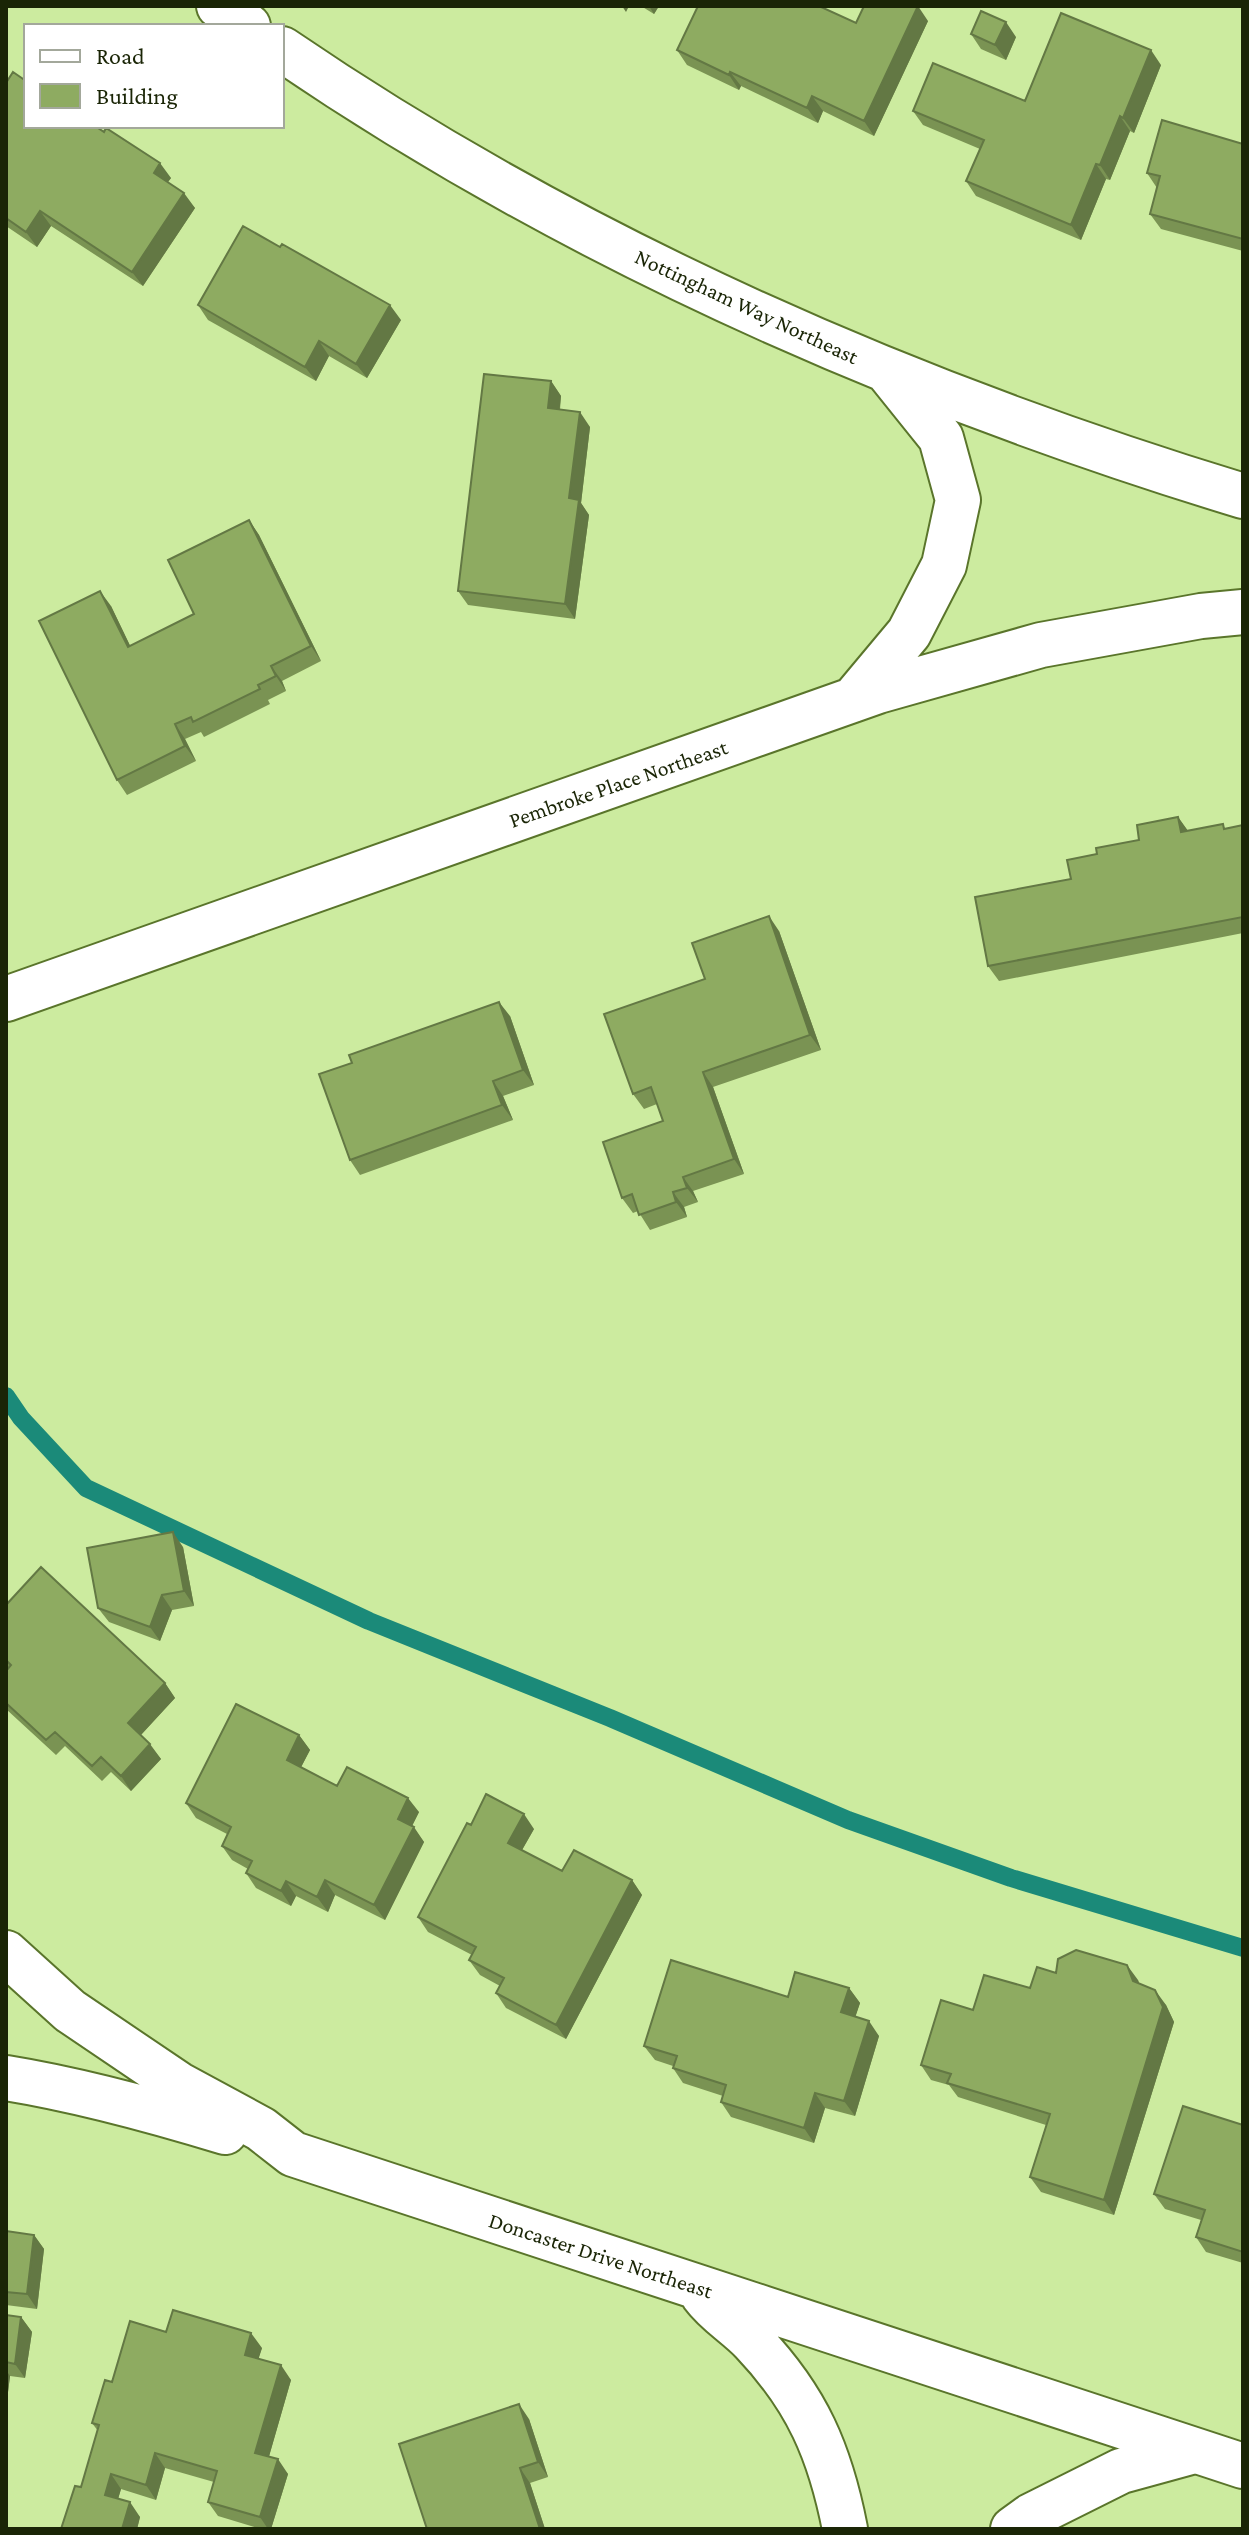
<svg xmlns="http://www.w3.org/2000/svg" width="1249" height="2535" viewBox="0 0 1249 2535" font-family="'Crimson Pro',serif">
<style>
.lines{fill:none;stroke-linecap:round;stroke-linejoin:round}
.stream{stroke:#1b8a79;stroke-width:18}
.minor-casing{stroke:#5a752b;stroke-width:48}
.minor{stroke:#fff;stroke-width:44}
.wall{fill:#7a9353}
.shaded-wall{fill:#637844}
.building{fill:#8eab61;stroke:#637844;stroke-width:2}
.labels{text-anchor:middle;stroke-width:6;stroke-linejoin:round;paint-order:stroke}
.street-label{font-size:22px;fill:#1a2506;stroke:#fff}
</style>
<rect width="100%" height="100%" fill="#cceb9f"/>
<g class="lines">
<path class="stream" d="M6,1396L21,1418L86,1488L369,1621L610,1718L848,1820L1011,1878L1243,1948"/>
<g class="minor-casing">
<path id="minor" d="M219,6L248,26
M282,49C575,249 905,393 1243,496
M853,700L909,633L944,565L958,500L941,438L888,372
M6,999L878,691L1041,645L1201,616L1243,612
M6,1953L70,2011L178,2084L261,2129L293,2154L1243,2466
M6,2078C80,2090 153,2110 225,2132
M703,2295C717,2314 737,2325 753,2342C807,2399 830,2452 845,2529
M1013,2529L1031,2516L1121,2471L1194,2451"/>
</g>
<use href="#minor" class="minor"/>
</g>
<path class="wall" d="M641,6H659L654,14Z
M928,21L874,136L823,111L818,123L741,86L739,90L687,65L677,50L856,23Z
M971,34L1016,37L1006,60L981,49Z
M1161,65L1134,133L1130,131L1110,180L1106,179L1081,240L976,196L966,181L980,149L923,125L913,111L1025,101Z
M6,83L171,178L168,182L195,208L143,286L51,226L37,247L6,226Z
M1243,144V251L1161,229L1150,214L1157,188L1147,173Z
M198,305L401,320L367,378L329,356L316,381L208,320Z
M551,381L561,396L560,410L590,427L581,503L589,515L575,619L468,605L458,591Z
M249,520L259,535L321,661L282,681L286,691L268,700L270,704L204,737L201,732L185,739L196,761L127,795L117,780L111,606L130,646L194,614Z
M1178,817L1188,831L1226,829L1243,825V933L999,981L988,966L1071,879L1097,854L1139,840Z
M779,931L821,1050L713,1087L744,1174L693,1191L698,1202L684,1207L687,1217L650,1230L638,1211L633,1213L622,1198L663,1121L657,1104L644,1109L633,1094L705,979Z
M510,1016L534,1085L503,1096L513,1120L360,1175L350,1160Z
M183,1547L194,1606L172,1610L160,1641L109,1622L98,1608Z
M6,1605L165,1683L175,1698L141,1735L161,1759L131,1791L111,1772L102,1781L65,1746L56,1755L6,1709V1671L9,1668L6,1665Z
M299,1735L310,1750L301,1767L337,1786L419,1812L412,1826L424,1842L385,1920L335,1895L328,1912L296,1896L291,1906L256,1888L246,1873L248,1869L232,1860L222,1846L227,1834L196,1818L186,1803Z
M471,1825L534,1829L522,1850L562,1871L632,1880L642,1895L566,2039L506,2008L496,1993L500,1986L480,1975L469,1960L472,1955L428,1932L418,1917Z
M1056,1973L1138,1980L1139,1983L1166,2005L1174,2022L1114,2215L1041,2192L1030,2177L1046,2125L958,2097L949,2085L931,2080L921,2065L973,2010L1030,1988Z
M849,1988L860,2003L855,2017L879,2036L855,2116L825,2108L814,2143L731,2117L721,2102L723,2096L683,2083L673,2068V2066L655,2060L644,2046L788,1997Z
M1243,2125V2263L1206,2252L1196,2237L1201,2220L1165,2209L1154,2194Z
M6,2231L34,2235L44,2249L37,2309L6,2305Z
M6,2315L21,2317L32,2332L25,2378L10,2376L6,2408Z
M166,2332L262,2348L258,2359L291,2380L269,2456L288,2474L271,2529H261L218,2516L208,2502L214,2482L165,2468L156,2500L121,2489L118,2499L140,2517L137,2529H61L81,2487L98,2431L92,2423L112,2382Z
M529,2419L548,2477L530,2483L545,2529H427Z"/>
<path class="shaded-wall" d="M622,6H629L626,12Z
M649,6H659L654,14Z
M918,6L928,21L874,136L864,121Z
M1006,22L1016,37L1006,60L995,45Z
M1151,50L1161,65L1134,133L1123,118Z
M730,72L741,86L739,90L729,75Z
M812,96L823,111L818,123L807,108Z
M1120,116L1130,131L1110,180L1100,165Z
M160,163L171,178L164,187L154,173Z
M1096,164L1106,179L1081,240L1071,225Z
M184,193L195,208L143,286L132,272Z
M40,211L51,226L37,247L26,232Z
M390,305L401,320L367,378L356,364Z
M319,341L329,356L316,381L305,367Z
M551,381L561,396L558,423L548,408Z
M580,412L590,427L581,503L589,515L575,619L565,604L569,498Z
M249,520L259,535L321,661L311,646Z
M100,591L111,606L138,662L128,647Z
M271,666L282,681L286,691L276,676Z
M175,724L185,739L196,761L185,746Z
M1178,817L1188,831L1181,832Z
M769,916L779,931L821,1050L810,1035Z
M499,1002L510,1016L534,1085L523,1070Z
M703,1072L713,1087L744,1174L734,1159Z
M493,1081L503,1096L513,1120L502,1105Z
M683,1177L693,1191L698,1202L687,1188Z
M673,1192L684,1207L687,1217L676,1202Z
M173,1532L183,1547L194,1606L184,1591Z
M162,1595L172,1610L160,1641L150,1627Z
M165,1683L175,1698L138,1738L128,1723Z
M299,1735L310,1750L297,1775L287,1760Z
M150,1744L161,1759L131,1791L121,1776Z
M408,1798L419,1812L408,1834L398,1819Z
M524,1814L534,1829L518,1857L508,1843Z
M414,1827L424,1842L385,1920L374,1905Z
M325,1880L335,1895L328,1912L317,1897Z
M632,1880L642,1895L566,2039L556,2025Z
M286,1881L296,1896L291,1906L281,1891Z
M1127,1965L1138,1980L1143,1995L1133,1981Z
M849,1988L860,2003L852,2027L841,2012Z
M1155,1990L1166,2005L1174,2022L1114,2215L1104,2200Z
M869,2021L879,2036L855,2116L844,2101Z
M815,2093L825,2108L814,2143L804,2128Z
M34,2235L44,2249L37,2309L27,2294Z
M21,2317L32,2332L25,2378L15,2364Z
M251,2333L262,2348L255,2370L245,2355Z
M281,2365L291,2380L266,2467L255,2453Z
M6,2370L10,2376L6,2408Z
M519,2404L529,2419L548,2477L538,2462Z
M155,2453L165,2468L156,2500L146,2485Z
M278,2459L288,2474L271,2529H268L260,2517Z
M520,2468L530,2483L545,2529H540Z
M111,2474L121,2489L115,2509L105,2495Z
M130,2502L140,2517L137,2529H122Z"/>
<path class="building" d="M698,6H819L856,23L864,6H918L864,121L812,96L807,108L730,72L729,75L677,50Z
M981,11L1006,22L995,45L971,34Z
M1061,13L1151,50L1123,118L1120,116L1100,165L1096,164L1071,225L966,181L984,140L913,111L933,63L1025,101Z
M13,72L26,81V126H95L104,132L106,128L160,163L154,173L184,193L132,272L40,211L26,232L6,218V83Z
M1162,120L1243,144V239L1150,214L1160,176L1147,173Z
M243,226L280,247L282,244L390,305L356,364L319,341L305,367L198,305Z
M484,374L551,381L548,408L580,412L569,498L579,500L565,604L458,591Z
M249,520L311,646L271,666L276,676L258,685L260,689L193,722L191,717L175,724L185,746L117,780L39,621L100,591L128,647L194,614L168,560Z
M1178,817L1181,832L1223,824L1224,829L1243,825V917L988,966L975,897L1071,879L1067,860L1097,854L1096,848L1139,840L1137,825Z
M769,916L810,1035L703,1072L734,1159L683,1177L687,1188L673,1192L676,1202L639,1215L632,1194L622,1198L603,1142L663,1121L651,1087L633,1094L604,1014L705,979L692,943Z
M499,1002L523,1070L493,1081L502,1105L350,1160L319,1074L352,1063L349,1055Z
M173,1532L184,1591L162,1595L150,1627L98,1608L87,1548Z
M41,1567L165,1683L128,1723L150,1744L121,1776L101,1757L92,1766L55,1732L46,1740L6,1703V1671L11,1665L6,1660V1605Z
M236,1704L299,1735L287,1760L337,1786L347,1767L408,1798L398,1819L414,1827L374,1905L325,1880L317,1897L286,1881L281,1891L246,1873L252,1861L222,1846L231,1827L186,1803Z
M486,1794L524,1814L508,1843L562,1871L574,1850L632,1880L556,2025L496,1993L504,1978L469,1960L476,1947L418,1917L467,1823L471,1825Z
M1076,1950L1127,1965L1133,1981L1155,1990L1163,2007L1104,2200L1030,2177L1050,2114L947,2083L951,2074L921,2065L941,2000L973,2010L984,1975L1030,1988L1037,1967L1056,1973L1058,1959Z
M671,1960L788,1997L795,1972L849,1988L841,2012L869,2021L844,2101L815,2093L804,2128L721,2102L726,2085L673,2068L677,2056L644,2046Z
M1183,2106L1243,2125V2252L1196,2237L1205,2210L1154,2194Z
M6,2231L34,2235L27,2294L6,2292Z
M173,2310L251,2333L245,2355L281,2365L255,2453L278,2459L260,2517L208,2502L217,2471L155,2453L146,2485L111,2474L105,2495L130,2502L122,2529H61L75,2486L81,2487L99,2425L92,2423L105,2380L112,2382L130,2321L166,2332Z
M6,2315L21,2317L15,2364L6,2362Z
M519,2404L538,2462L520,2468L540,2529H427L399,2444Z"/>
<g class="labels">
<g class="street-label">
<text transform="translate(747 306) rotate(25)" y="8">Nottingham Way Northeast</text>
<text transform="translate(618 783) rotate(-19)" y="8">Pembroke Place Northeast</text>
<text transform="translate(601 2255) rotate(18)" y="8">Doncaster Drive Northeast</text>
</g>
</g>
<rect width="1249" height="2535" fill="none" stroke="#1a2506" stroke-width="16"/>
<rect x="24" y="24" width="260" height="104" fill="#ffffff" stroke="#a3a89b" stroke-width="2"/>
<rect x="40" y="50" width="40" height="12" fill="#ffffff" stroke="#a3a89b" stroke-width="2"/>
<text x="96" y="64" font-size="24" fill="#1a2506">Road</text>
<rect x="40" y="84" width="40" height="24" fill="#8eab61" stroke="#a3a89b" stroke-width="2"/>
<text x="96" y="104" font-size="24" fill="#1a2506">Building</text>
</svg>
